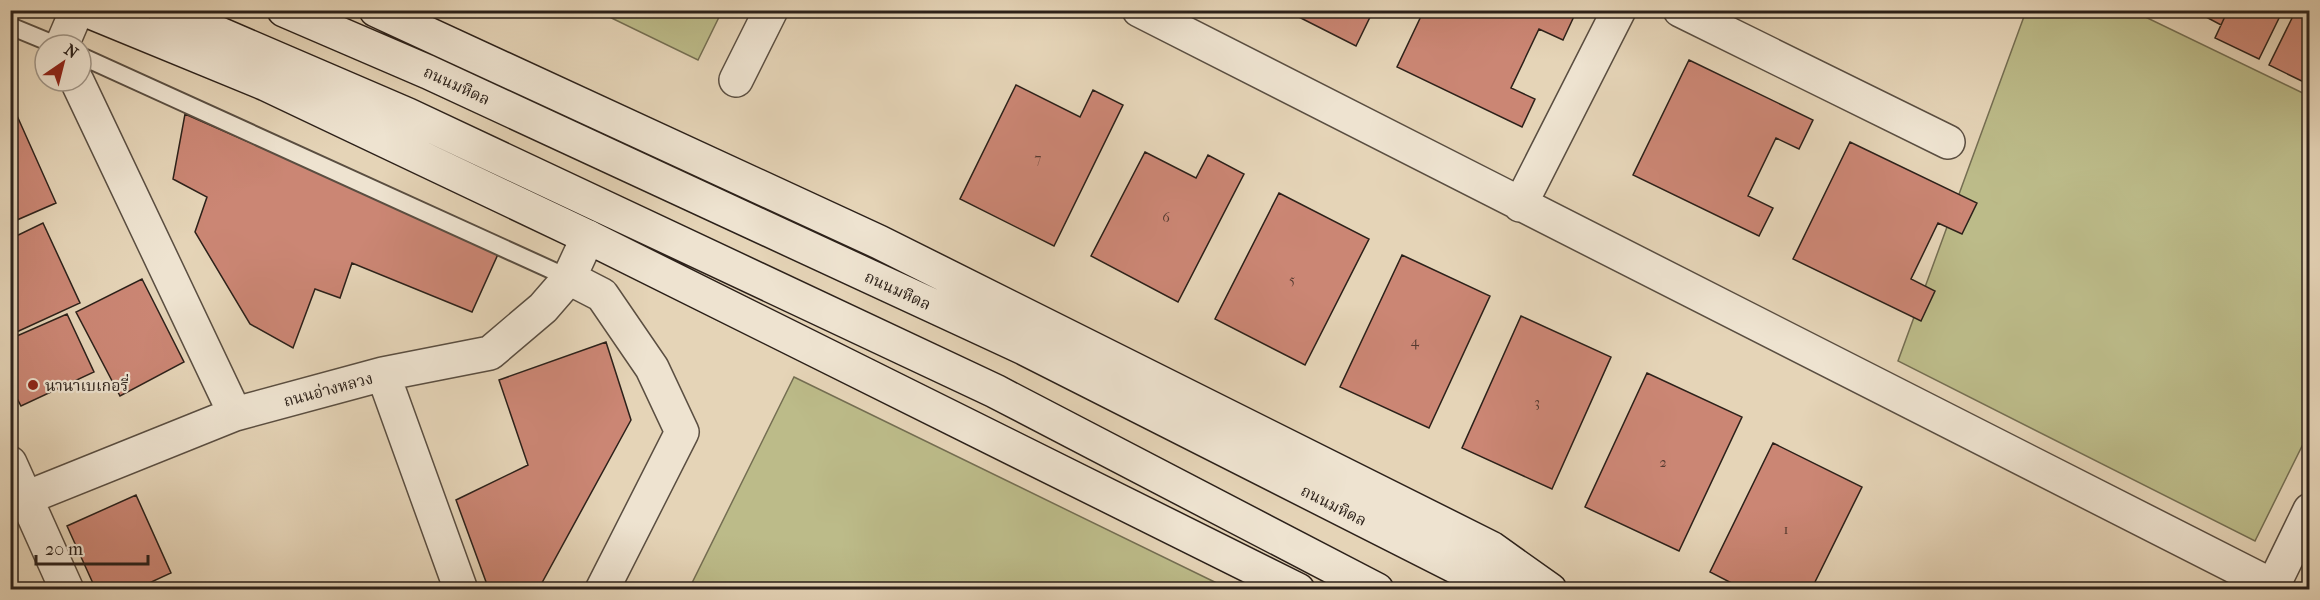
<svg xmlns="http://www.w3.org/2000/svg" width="2320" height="600" viewBox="0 0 2320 600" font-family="'IM FELL French Canon','Noto Serif Thai',serif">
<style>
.green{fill:#bcbb89;stroke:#746e52;stroke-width:1.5}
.building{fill:#cb8674;stroke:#2c211a;stroke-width:1.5}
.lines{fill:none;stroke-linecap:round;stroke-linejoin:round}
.service-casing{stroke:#5a4e41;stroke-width:20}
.minor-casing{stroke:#5a4e41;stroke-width:36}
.secondary-casing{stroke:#2c211a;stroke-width:36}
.service{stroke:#eee3d0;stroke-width:16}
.minor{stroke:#eee3d0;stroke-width:33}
.secondary{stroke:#eee3d0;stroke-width:33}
.poi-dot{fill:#8f2418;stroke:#eee3d0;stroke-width:2}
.labels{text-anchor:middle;stroke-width:4.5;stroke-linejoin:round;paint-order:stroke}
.number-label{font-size:14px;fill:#543a30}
.street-label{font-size:16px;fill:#2c211a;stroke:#eee3d0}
.poi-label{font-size:16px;fill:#2c211a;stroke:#eee3d0;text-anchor:start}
</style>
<rect width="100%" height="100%" fill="#e5d4b7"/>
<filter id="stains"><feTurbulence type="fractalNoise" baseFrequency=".00333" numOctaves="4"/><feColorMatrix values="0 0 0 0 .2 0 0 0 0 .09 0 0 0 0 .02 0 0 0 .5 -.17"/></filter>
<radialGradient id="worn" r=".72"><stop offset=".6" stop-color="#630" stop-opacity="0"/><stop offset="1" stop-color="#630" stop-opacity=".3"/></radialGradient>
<path class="green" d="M597,11V10L722,11L698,60Z
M2026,11H2133L2309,96V432L2255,541L1898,361Z
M794,377L1229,589H689Z"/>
<path class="building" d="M1285,10H1367L1372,13L1356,46Z
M1424,10L1576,12L1563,40L1539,29L1511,88L1535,99L1522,127L1397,67Z
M2193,10H2228L2221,25Z
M2228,10H2283L2259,59L2215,38Z
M2296,10H2310V85L2269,65Z
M1689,60L1813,120L1799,149L1776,138L1748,196L1773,208L1759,236L1633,175Z
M1016,85L1080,117L1093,90L1123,105L1054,246L960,199Z
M10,100L56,203L10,223Z
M185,114L499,252L472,312L352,263L340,298L315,289L293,348L250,324L195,232L207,197L173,179Z
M1850,142L1977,203L1962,234L1938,223L1911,279L1935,291L1921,321L1793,259Z
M1145,152L1196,178L1208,155L1244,174L1178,302L1091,256Z
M1279,193L1369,239L1305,365L1215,319Z
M43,223L80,303L10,335V239Z
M1402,255L1490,296L1429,428L1340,387Z
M142,279L184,362L120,396L76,312Z
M67,314L94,372L21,406L10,385V339Z
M1521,316L1611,357L1552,489L1462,448Z
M606,342L631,420L538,590H489L456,500L528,465L499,380Z
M1647,373L1742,417L1679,551L1585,507Z
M1773,443L1862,487L1811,590H1745L1710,572Z
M136,495L171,573L134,590H96L67,526Z
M10,570L19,590H10Z
M2310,574V590H2302Z"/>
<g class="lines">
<g class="service-casing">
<path id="service" d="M10,26L56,45
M81,56L569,278"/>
</g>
<g class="minor-casing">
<path id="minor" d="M1139,10L2273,586
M1680,10L1948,142
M62,45L77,10
M736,80L771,10
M77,81L235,414
M1520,205L1619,10
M569,278L602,295L652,368L682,432L602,590
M383,374L461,590
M10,463L67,590
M26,498L235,414L383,374L490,353L543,308L569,278L588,237
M2271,590L2310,510"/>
</g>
<g class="secondary-casing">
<path id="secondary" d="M86,10L266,84L588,237L1298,590
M164,10L408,115L995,391L1377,590
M284,10L428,72L1024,348L1502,590
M376,10L879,242L1491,548L1550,590"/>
</g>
<use href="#service" class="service"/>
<use href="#minor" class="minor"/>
<use href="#secondary" class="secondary"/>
</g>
<circle class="poi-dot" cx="33" cy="385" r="6"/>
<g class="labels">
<g class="number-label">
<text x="1038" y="163">7</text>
<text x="1166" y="222">6</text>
<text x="1292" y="284">5</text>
<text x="1415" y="346">4</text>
<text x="1537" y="407">3</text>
<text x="1663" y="467">2</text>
<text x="1786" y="534">1</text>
</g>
<g class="street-label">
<text transform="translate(457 85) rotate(25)" y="6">ถนนมหิดล</text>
<text transform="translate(898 290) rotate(25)" y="6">ถนนมหิดล</text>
<text transform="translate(328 389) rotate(-15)" y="6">ถนนอ่างหลวง</text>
<text transform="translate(1334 505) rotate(27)" y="6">ถนนมหิดล</text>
</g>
<g class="poi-label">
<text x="45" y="391">นานาเบเกอรี่</text>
</g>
</g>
<rect width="2320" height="600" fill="none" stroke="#e5d4b7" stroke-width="36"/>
<rect x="12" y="12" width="2296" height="576" fill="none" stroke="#2c211a" stroke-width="3"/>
<rect x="18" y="18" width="2284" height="564" fill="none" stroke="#2c211a" stroke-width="1.5"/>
<g transform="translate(63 63) rotate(35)"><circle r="28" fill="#eee3d0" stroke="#a09587" stroke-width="1.5"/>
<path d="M0-4.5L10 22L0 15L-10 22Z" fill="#8f2418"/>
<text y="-9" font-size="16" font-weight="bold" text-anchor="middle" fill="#2c211a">N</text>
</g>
<path d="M36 555v9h112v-9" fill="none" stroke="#2c211a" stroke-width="3"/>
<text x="45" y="555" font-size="18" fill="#2c211a" stroke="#eee3d0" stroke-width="4.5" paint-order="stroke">20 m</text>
<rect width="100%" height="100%" filter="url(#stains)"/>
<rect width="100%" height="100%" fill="url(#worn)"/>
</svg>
